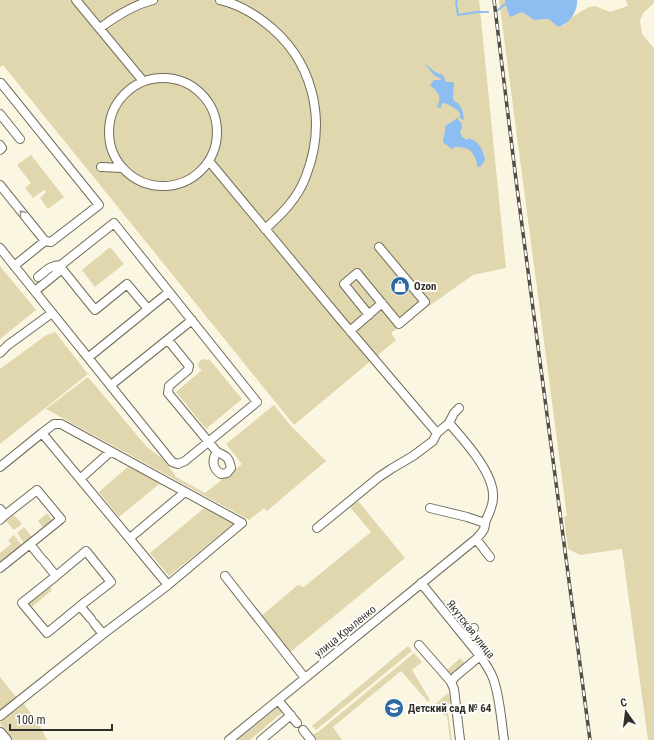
<svg xmlns="http://www.w3.org/2000/svg" width="654" height="740" viewBox="0 0 654 740" font-family="'Roboto Condensed',sans-serif">
<style>
.green{fill:#e0d7ae}
.water{fill:#8cbef1}
.lines{fill:none;stroke-linecap:round;stroke-linejoin:round}
.stream{stroke:#8cbef1;stroke-width:2}
.minor-casing{stroke:#706d5b;stroke-width:10}
.major-casing{stroke:#706d5b;stroke-width:12}
.minor{stroke:#fff;stroke-width:8}
.major{stroke:#fff;stroke-width:10}
.rail-casing{stroke:#514f45;stroke-width:3.5}
.rail{stroke:#fff;stroke-width:2;stroke-dasharray:6;stroke-linecap:butt}
.oneway{stroke:#989793}
.labels{text-anchor:middle;stroke-width:3.5;stroke-linejoin:round;paint-order:stroke}
.poi-label{font-size:11px;font-weight:bold;fill:#312f27;stroke:#fff;text-anchor:start}
.street-label{font-size:11px;fill:#312f27;stroke:#fff}
</style>
<rect width="100%" height="100%" fill="#fbf6e1"/>
<path class="green" d="M0,0H479L506,268L473,275L391,333L396,340L294,425L3,65L0,67Z
M499,0H505L506,6L522,12L534,20L549,19L563,26L572,17L589,7L595,6L610,12L628,6L626,0H654V3L643,13L640,21L642,34L654,48V740H648L622,549L580,555L568,549L564,517L567,516Z
M31,155L64,197L48,209L40,198L46,192L44,190L33,198L25,188L31,183L17,165Z
M110,247L124,264L95,287L82,270Z
M0,266L36,310L0,339Z
M55,332L88,374L0,444V369L45,336Z
M203,359L207,360L209,359L242,399L206,429L176,392L202,370L199,368L198,364L200,361Z
M88,377L147,447L163,459L176,477L205,493L242,464L226,444L274,405L291,426L326,461L267,511L264,508L249,520L46,409Z
M132,463L164,480L119,517L99,492Z
M358,501L405,558L288,654L261,616L298,585L304,587L371,532L350,507Z
M208,505L237,521L169,576L150,553Z
M47,513L52,520L43,527L38,521Z
M14,515L22,524L14,530L6,521Z
M24,527L32,537L24,543L17,533Z
M14,535L23,547L0,565V553L11,544L8,540Z
M49,586L52,590L32,607L28,602Z
M408,646L412,651L316,730L312,726Z
M414,653L422,662L412,670L430,700L428,702L401,671L333,727L342,740H314L312,735L318,732Z
M460,658L466,664L453,675L449,674L446,671Z
M0,677L17,698L0,712Z
M448,693L449,694L451,702L447,705L452,740H450L447,716L437,712L433,706Z
M23,703L38,722L47,740H13L0,724L1,720Z
M278,706L284,711L250,740H236Z"/>
<path class="water" d="M505,0H577C578,12 569,24 558,27L549,19L534,20L522,12L510,17L506,6Z
M423,62L435,72L443,75L446,82H452L454,83L453,98L455,102L458,103L462,109L464,119L462,120L460,117L458,118V120L461,122L462,129L460,131L462,137L467,140L469,138C479,142 483,149 485,160L481,166L479,167L477,166C477,162 476,160 474,156C470,147 463,147 454,147L453,149L450,148L447,145L444,144L443,141C444,138 445,129 446,125C451,123 455,119 460,116V113C457,109 447,103 442,103L441,108L437,107C442,96 439,93 430,85L434,80H441V79L434,75Z"/>
<g class="lines">
<path class="stream" d="M457,0L456,2L458,15L477,12H488
M497,11L505,4"/>
<g class="minor-casing">
<path id="minor" d="M76,0L143,81
M220,0C235,3 251,12 263,21C313,58 328,119 306,176C298,198 282,214 265,229
M100,28C116,16 133,5 153,0
M109 132a54 54 0 1 1 108 0a54 54 0 1 1-108 0Z
M0,83H1L99,205L51,242L45,241L14,266
M0,114L20,139
M0,145L2,148L0,150
M209,161L340,319L437,433
M101,167L122,168
M0,185L45,241
M0,248L172,462L178,464L185,461L257,402L114,223L61,265L62,269
M38,277C46,271 50,265 61,265
M35,291L62,269L95,310L127,284L148,309
M369,315L344,284L357,273L399,324L425,302L379,247
M350,331L382,303
M168,340L189,366L188,370L169,386L168,393L217,452C226,456 229,457 231,468L227,473L221,474C213,469 211,460 217,452
M0,353L8,345L52,313
M89,357L169,292
M111,385L192,320
M42,433L54,424H61L242,523L168,585
M0,467L42,433L168,585L103,634
M80,479L110,452
M430,508L467,517L485,523
M0,509L5,515L0,520
M5,515L37,490L61,519L30,544
M317,528L379,477L391,469L413,456L433,441L437,433L449,423L454,413L459,408
M130,538L185,492
M476,539L490,557
M44,561L56,576L22,603L47,633L80,606L91,619
M0,568L30,544L41,558
M56,576L86,551L111,582L80,606
M225,576L305,678
M421,583L480,656C485,663 490,670 493,678C500,697 501,719 504,740
M464,636L474,628
M419,645L447,677L451,682
M278,700L297,723
M0,716L103,634L94,623
M303,730L311,740
M229,740L476,539C479,536 482,533 484,529C485,526 485,523 486,520C490,512 494,503 493,494C492,471 464,440 449,423
M261,740L291,715
M460,740L454,689L451,682L456,676L480,656"/>
</g>
<g class="major-casing">
<path id="major" d="M0,733L6,740"/>
</g>
<use href="#minor" class="minor"/>
<use href="#major" class="major"/>
<g class="rail-casing">
<path id="rail" d="M494,0L516,180L590,740"/>
</g>
<use href="#rail" class="rail"/>
</g>
<defs><path id="oneway-chevron" d="M-2-3.5L2.5 0L-2 3.5" fill="none" stroke-width="1.6" stroke-linecap="round" stroke-linejoin="round"/></defs>
<use class="oneway" href="#oneway-chevron" transform="translate(22 213) rotate(-128)"/>
<defs>
<g id="shop-disc" transform="scale(1)"><circle r="9.5" fill="#2d69a1" stroke="#fff"/><path d="M-5-2.5h2.3a2.7 3.5 0 0 1 5.4 0H5L5.5 6h-11ZM-1.5-2.5h3a1.5 2.3 0 0 0-3 0Z" fill="#fff"/></g>
<g id="school-disc" transform="scale(1)"><circle r="9.5" fill="#2d69a1" stroke="#fff"/><path d="M0-5L7-2L0 1L-7-2ZM-4 1L0 2.5L4 1V4Q0 6-4 4Z" fill="#fff"/></g>
</defs>
<g fill-rule="evenodd">
<use href="#shop-disc" x="400" y="286"/>
<use href="#school-disc" x="394" y="708"/>
</g>
<g class="labels">
<g class="poi-label">
<text x="414" y="290">Ozon</text>
<text x="408" y="712">Детский сад № 64</text>
</g>
<g class="street-label">
<text transform="translate(471 629) rotate(52)" y="4">Якутская улица</text>
<text transform="translate(345 631) rotate(-39)" y="4">улица Крыленко</text>
</g>
</g>
<g transform="translate(626 712) rotate(346)" stroke="#ffffff" stroke-width="3" paint-order="stroke">
<path d="M0-3L7 15L0 10L-7 15Z" fill="#312f27"/>
<text y="-6" font-size="11" font-weight="bold" text-anchor="middle" fill="#312f27">С</text>
</g>
<path d="M10 724v6h102v-6" fill="none" stroke="#312f27" stroke-width="2"/>
<text x="16" y="724" font-size="12" fill="#312f27" stroke="#ffffff" stroke-width="3" paint-order="stroke">100 m</text>
</svg>
